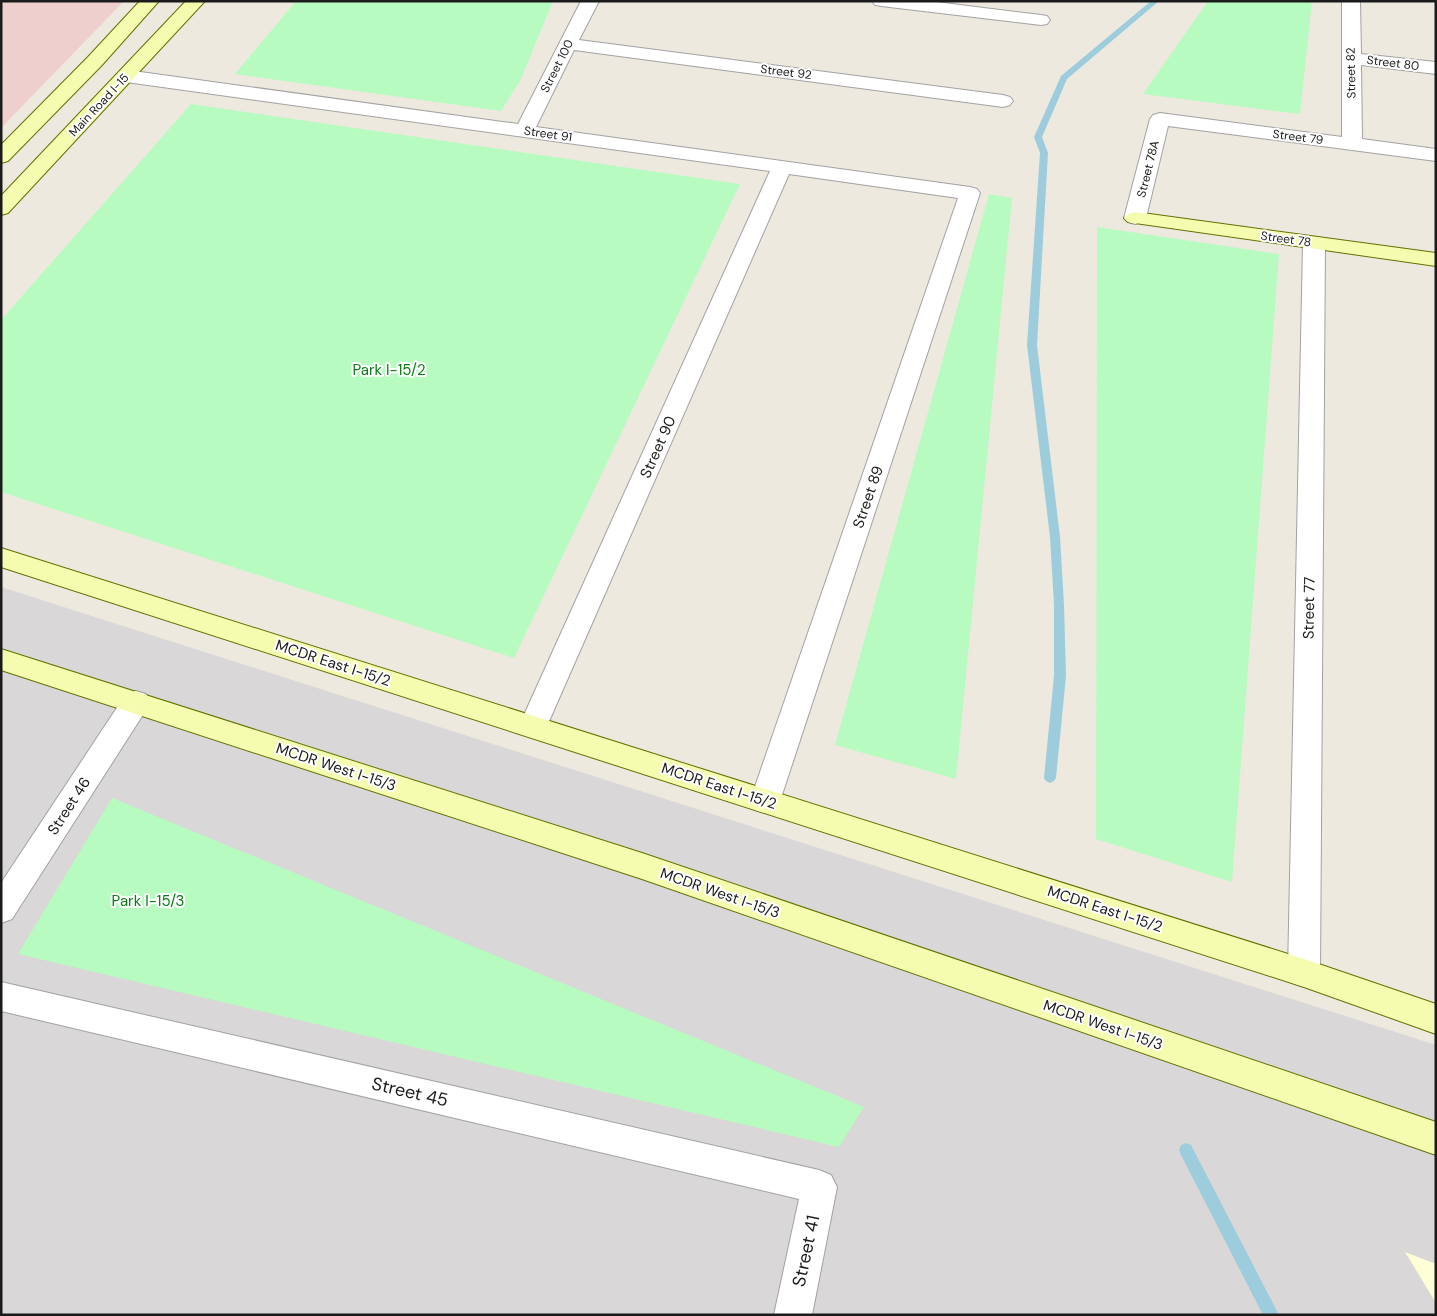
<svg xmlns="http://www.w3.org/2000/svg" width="1437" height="1316" viewBox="0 0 1437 1316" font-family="'DM Sans',sans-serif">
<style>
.residential{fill:#d9d7d7}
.commercial{fill:#efcfcd}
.education{fill:#feffd6}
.park{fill:#b8fbc0}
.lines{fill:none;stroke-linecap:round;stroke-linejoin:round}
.stream{fill:#9dcddd;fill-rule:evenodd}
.street-casing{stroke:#a2a2a2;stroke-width:2}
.secondary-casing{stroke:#627201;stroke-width:2}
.street{fill:#fff;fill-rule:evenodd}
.secondary{fill:#f5fbaf;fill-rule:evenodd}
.labels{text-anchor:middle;stroke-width:4;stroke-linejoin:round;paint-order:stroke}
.far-street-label{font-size:12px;fill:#1b1b1b;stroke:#fff}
.park-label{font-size:15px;fill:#077a14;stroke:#fff}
.street-label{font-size:15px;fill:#1b1b1b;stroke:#fff}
.near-street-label{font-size:18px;fill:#1b1b1b;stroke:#fff}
</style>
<rect width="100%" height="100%" fill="#ede9df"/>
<path class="residential" d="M1,587L1436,1045V1315H1Z"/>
<path class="commercial" d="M1,1H124L1,128Z"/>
<path class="education" d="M1405,1252L1436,1264V1303Z"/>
<path class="park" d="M296,1H553L521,79L501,111L235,74Z
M1208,1H1312L1300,114L1143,94Z
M191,104L740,184L514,658L1,492V320Z
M989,194L1012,198L956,779L835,745Z
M1097,227L1279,254L1232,882L1096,839Z
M112,798L864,1107L839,1147L18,954Z"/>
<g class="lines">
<path class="stream" d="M1151,1H1159L1067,79L1042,137L1048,153L1037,345L1060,537L1064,605L1066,676L1056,778L1054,781L1050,783L1046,781L1044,778L1054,676V605L1050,537L1027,345L1040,153L1034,137L1061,76Z
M1186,1143L1191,1145L1279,1315H1263L1181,1155L1179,1150L1181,1145Z"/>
<g class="street-casing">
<path id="street" d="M581,1H599L579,40L1003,95L1010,97L1013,101L1010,105L1003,107L574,50L536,127L970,187L977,189L980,193L780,801L775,810L765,813L755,810L750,801L958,198L789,174L547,726L543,734L533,737L523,734L519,726L770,171L126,82L119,80L117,76L119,72L126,70L518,124Z
M872,1H928L1041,15L1047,16L1050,20L1047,24L1041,25L881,6L875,5Z
M1342,1H1360L1361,54L1436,62V74L1361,65L1362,139L1436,149V161L1168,126L1146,218L1142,222L1135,224L1128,222L1124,218L1150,119L1153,115L1160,113L1342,137Z
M1314,237L1322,238L1325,243L1320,973L1315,983L1304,987L1293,983L1288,973L1303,243L1306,238Z
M136,691L146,694L150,702L146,710L12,919L1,923V883L126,694Z
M1,982L819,1170L831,1175L837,1187L812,1315H774L799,1199L1,1011Z"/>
</g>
<g class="secondary-casing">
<path id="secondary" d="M140,1H159L102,65L8,161L1,163V145L88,57Z
M186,1H205L8,213L1,215V196Z
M1135,212L1436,253V266L1128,222L1124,218L1128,214Z
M1,548L1304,959L1436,1004V1034L1304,987L1,567Z
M1,649L642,853L1436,1122V1155L642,879L1,670Z"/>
</g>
<use href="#street" class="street"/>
<use href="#secondary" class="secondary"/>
</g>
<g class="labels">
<g class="far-street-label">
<text transform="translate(1393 63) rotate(7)" y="4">Street 80</text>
<text transform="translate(557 66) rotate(-63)" y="4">Street 100</text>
<text transform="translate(786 72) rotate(7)" y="4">Street 92</text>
<text transform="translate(1351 73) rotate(-91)" y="4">Street 82</text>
<text transform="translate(99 105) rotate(-47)" y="4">Main Road I-15</text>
<text transform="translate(548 134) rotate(8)" y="4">Street 91</text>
<text transform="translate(1298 137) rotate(7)" y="4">Street 79</text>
<text transform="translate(1148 169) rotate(-76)" y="4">Street 78A</text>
<text transform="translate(1286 239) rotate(8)" y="4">Street 78</text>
</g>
<g class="park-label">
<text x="389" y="375">Park I-15/2</text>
<text x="148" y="906">Park I-15/3</text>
</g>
<g class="street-label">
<text transform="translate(658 447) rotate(-66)" y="5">Street 90</text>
<text transform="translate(868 497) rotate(-71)" y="5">Street 89</text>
<text transform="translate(1309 608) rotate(-89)" y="5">Street 77</text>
<text transform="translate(333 663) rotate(18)" y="5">MCDR East I-15/2</text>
<text transform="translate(336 767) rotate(18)" y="5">MCDR West I-15/3</text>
<text transform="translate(719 786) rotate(18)" y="5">MCDR East I-15/2</text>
<text transform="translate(69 806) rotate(-57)" y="5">Street 46</text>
<text transform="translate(720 893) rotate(19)" y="5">MCDR West I-15/3</text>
<text transform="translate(1105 909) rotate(18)" y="5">MCDR East I-15/2</text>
<text transform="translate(1103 1025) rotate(19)" y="5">MCDR West I-15/3</text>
</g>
<g class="near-street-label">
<text transform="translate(410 1092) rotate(13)" y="6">Street 45</text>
<text transform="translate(806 1251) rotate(-78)" y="6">Street 41</text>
</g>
</g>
<rect width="1437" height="1316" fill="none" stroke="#1b1b1b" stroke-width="5"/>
</svg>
